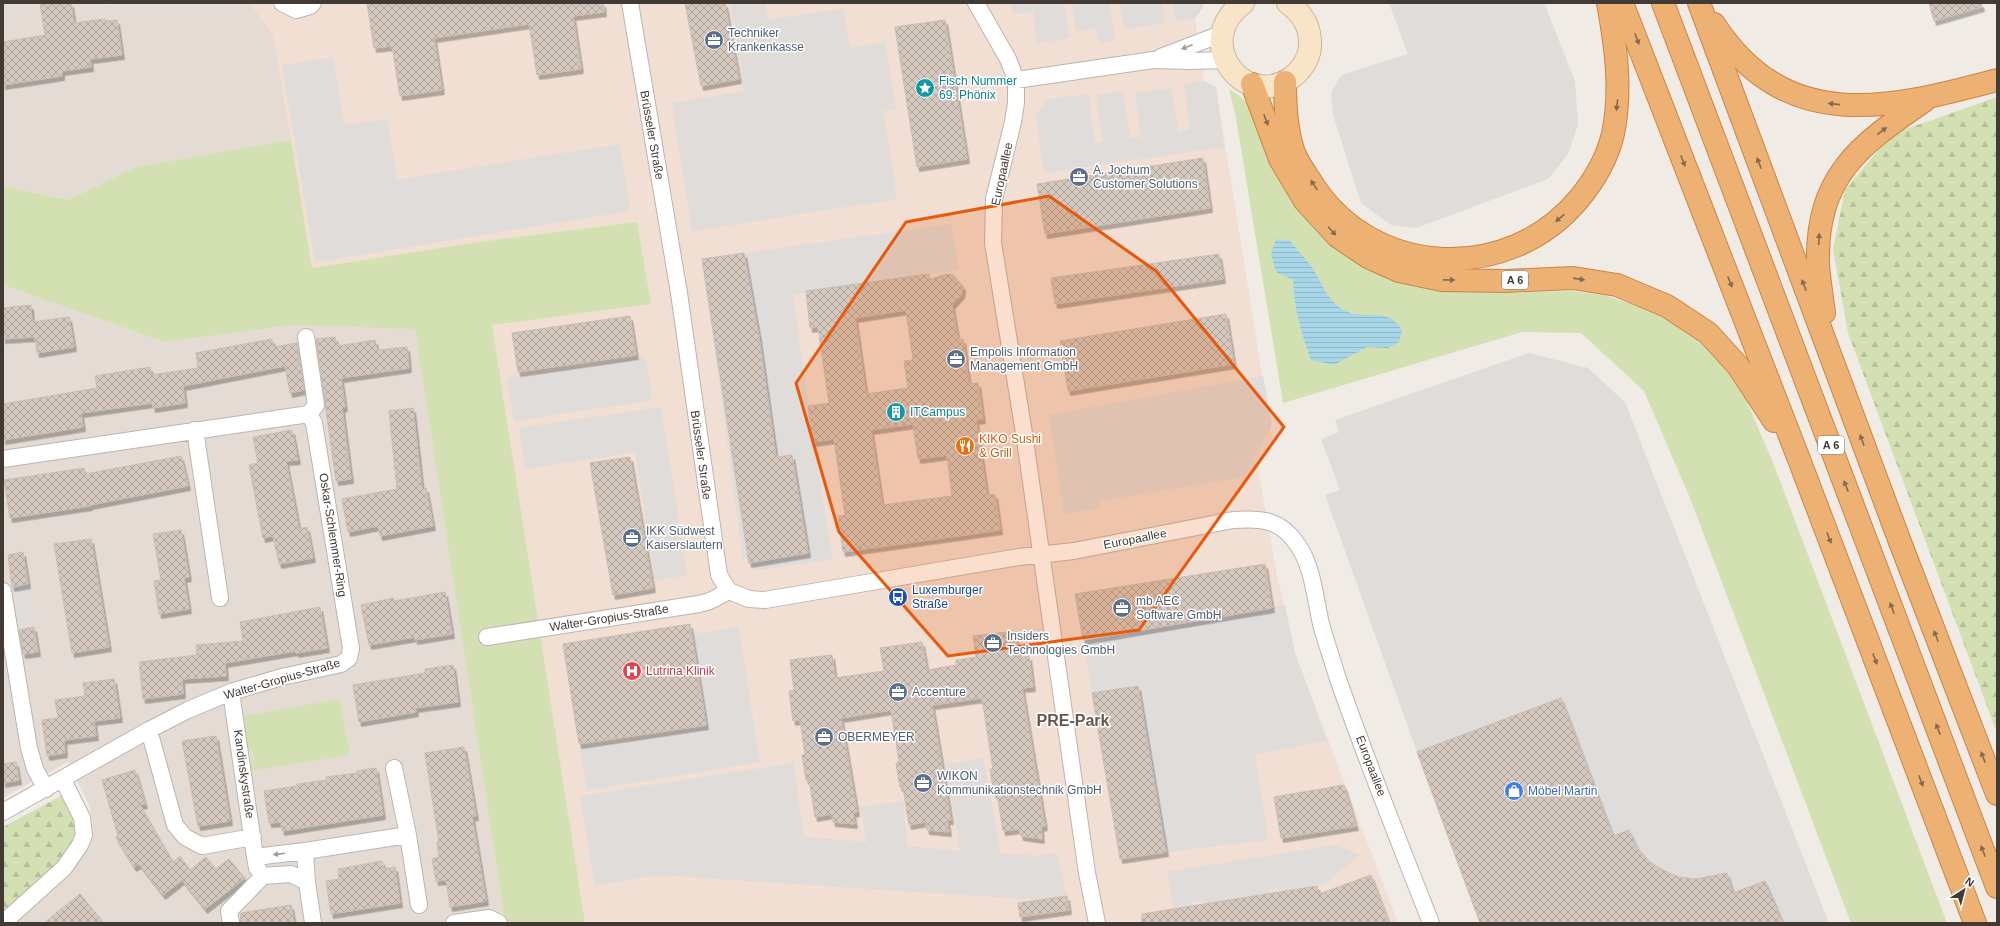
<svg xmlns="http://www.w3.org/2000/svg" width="2000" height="926" viewBox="0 0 2000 926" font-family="Arial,sans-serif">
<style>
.residential{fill:#e4dcd4}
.commercial{fill:#f0dfd2}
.green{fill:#d3e0b2}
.forest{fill:url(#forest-firs)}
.parking{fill:#dfdcda}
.water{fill:url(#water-rules)}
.building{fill:url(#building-cross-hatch);stroke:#cabcb0;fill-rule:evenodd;filter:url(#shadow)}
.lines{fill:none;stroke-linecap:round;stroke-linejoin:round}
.minor-casing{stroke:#beb4ac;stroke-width:18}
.secondary-casing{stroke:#cbb699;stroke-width:24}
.motorway-casing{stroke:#cb8444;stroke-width:24}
.minor{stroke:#fff;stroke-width:16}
.secondary{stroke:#f8e4c7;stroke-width:22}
.motorway{stroke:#edb173;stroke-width:22}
.oneway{fill:#866a4e}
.oneway2{fill:#a09d9a}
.marked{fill:#e8590c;fill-opacity:0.2;stroke:#e8590c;stroke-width:3;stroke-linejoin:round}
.labels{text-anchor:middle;stroke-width:3;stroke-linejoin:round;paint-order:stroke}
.shield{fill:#fff;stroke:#7b7672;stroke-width:1}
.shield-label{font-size:11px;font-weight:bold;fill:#423b35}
.service-label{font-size:12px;fill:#4e5e75;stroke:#fff;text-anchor:start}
.culture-label{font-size:12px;fill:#0d838f;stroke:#fff;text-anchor:start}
.street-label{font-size:12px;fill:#423b35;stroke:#fff}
.food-label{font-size:12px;fill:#c56008;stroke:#fff;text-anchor:start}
.transit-label{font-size:12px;fill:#164399;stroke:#fff;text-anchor:start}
.health-label{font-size:12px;fill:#be3a42;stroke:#fff;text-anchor:start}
.shop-label{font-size:12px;fill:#366cbe;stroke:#fff;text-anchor:start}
.district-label{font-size:16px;font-weight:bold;fill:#63574e;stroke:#fff}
</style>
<defs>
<pattern id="forest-firs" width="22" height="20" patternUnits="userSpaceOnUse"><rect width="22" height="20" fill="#d3e0b2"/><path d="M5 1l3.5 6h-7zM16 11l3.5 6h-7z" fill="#b6c19a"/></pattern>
<pattern id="water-rules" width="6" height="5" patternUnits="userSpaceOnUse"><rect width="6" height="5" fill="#a7d7e7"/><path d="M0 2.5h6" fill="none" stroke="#91b9c7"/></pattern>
<pattern id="building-cross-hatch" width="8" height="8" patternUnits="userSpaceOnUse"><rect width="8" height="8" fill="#d4c8bf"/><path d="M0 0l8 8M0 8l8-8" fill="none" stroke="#aea49c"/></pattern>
<filter id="shadow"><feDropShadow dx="2.5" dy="4.5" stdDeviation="0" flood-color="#0004"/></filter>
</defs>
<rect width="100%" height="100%" fill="#f0ebe5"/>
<path class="residential" d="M3,3H106V5L120,3H250L273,35L291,140L137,167L68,200L3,186Z
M3,285L164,342L295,325L415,328L505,923H14L72,871L87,846L91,834L92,821L90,807L68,762L3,798Z"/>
<path class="commercial" d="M250,3H1203V8L1195,18L1204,81L1216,87L1272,437L1258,469L1277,575L1295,653L1398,923H585L491,325L651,304L637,222L479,242L312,268L273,36Z"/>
<path class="green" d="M1229,89L1243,99L1402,282L1453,291L1506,293L1571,291L1604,295L1652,311L1707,344L1739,383L1774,465L1947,923H1851L1690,498L1644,391L1581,333L1522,332L1283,403L1236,118Z
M291,140L312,268L479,242L637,222L651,304L492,325L585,923H505L415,329L295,325L164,342L3,285V186L68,200L136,167Z
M340,699L350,755L251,771L250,763L255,759L251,749L248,750L243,716Z"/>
<path class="forest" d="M1997,97V733L1848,333L1833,249L1845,190L1892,134Z
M61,796L67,798C70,806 78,818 78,827C78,856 24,894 3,913V827Z"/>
<path class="parking" d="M730,3H765L768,20L843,8L850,48L885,42L896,109L883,111L897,199L692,231L672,103L744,91Z
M1011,3H1064L1069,38L1037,43L1033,11L1013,14Z
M1072,3H1109L1115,40L1099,43L1096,28L1076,31Z
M1120,3H1162L1165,23L1124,29Z
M1173,3H1203V8L1195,18L1176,21Z
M1389,3H1544L1575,81L1578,124L1568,154L1548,179L1416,228L1391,225L1361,203L1333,115L1331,93L1341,75L1408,54Z
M333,57L344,125L387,119L397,180L619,144L630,211L315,262L282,65Z
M1204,81L1216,87L1224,147L1044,173L1036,115L1049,99L1088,94L1095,143L1103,141L1096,95L1123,92L1130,139L1141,137L1135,93L1171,88L1178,132L1190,130L1184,84Z
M951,224L959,270L793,294L813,442L833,559L758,570L743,557L702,259Z
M1529,353L1588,368L1625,402L1829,923H1783L1765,881L1733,893L1696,879L1679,877L1663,870L1650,862L1637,847L1629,830L1613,836L1561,698L1417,752L1325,495L1340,490L1321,439L1339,432L1335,420Z
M645,357L652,400L514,421L507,378Z
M1263,376L1272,424L1244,477L1099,501L1100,508L1064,514L1049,415Z
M661,407L687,575L655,580L635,452L525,469L519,428Z
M28,584L34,627L19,630L12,587Z
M1285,605L1295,653L1327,741L1255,754L1268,840L1166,852L1139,686L1092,693L1083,640L1120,634L1121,638L1130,637L1129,631L1220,617L1221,620L1230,619V614Z
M738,627L760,762L587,790L580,748L708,727L693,634Z
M983,758L1001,853L1036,856L1057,853L1067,896L1041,900L658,875L595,886L580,796L793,763L804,837L867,842L861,807L903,801L907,846L960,851L946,764Z
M1334,845L1360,855L1325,883L1279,892L1278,888L1269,889L1270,894L1203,905L1202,900L1192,902V907L1174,909L1167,872Z"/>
<path class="water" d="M1276,239L1290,241C1297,250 1305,258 1312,267C1322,283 1329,305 1348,312C1369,320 1389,306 1402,331L1399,342L1388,348L1367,347L1334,365L1311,360C1301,332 1294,310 1293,280L1276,272L1271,254Z"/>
<path class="building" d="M40,3H71L74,23L105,19V21L117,20L122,55L90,59L91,67L62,71V76L3,85V42L45,35Z
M367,3H603L604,12L573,16L581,69L537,75L529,24L434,38L442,90L400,96L392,46L374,48Z
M685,3H725L739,79L701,86Z
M1929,3H1981L1982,7L1934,21Z
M945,20L967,159L917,167L895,27Z
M1203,158L1210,208L1045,234L1037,184Z
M744,253L759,337L776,457L792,455L808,553L749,563L702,259Z
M1219,254L1223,279L1055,304L1051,278Z
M929,274V280L946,274L953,275L963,286L962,294L952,305L958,340L963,339L969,384L978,383L983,419L976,420L987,495L995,494L1000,530L843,552L838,516L845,515L834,439L813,442L808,406L829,403L818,327L810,328L806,291ZM906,310L913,360L904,361L908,388L866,394L855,318ZM913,424L918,459L947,455L952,496L882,505L871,430Z
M31,305L32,322L69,317L74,347L37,353L35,337L3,339V308Z
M1226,314L1234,364L1068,391L1060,341Z
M630,316L636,355L518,372L512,333Z
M335,337L337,346L375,340L377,350L407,347L409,368L341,378L345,407L342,408L351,479L336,481L316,339Z
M272,339L273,347L297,343L304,390L290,393L285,366L183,386L185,403L153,408L152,403L81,413L83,427L3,440V404L97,388L95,376L150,367L151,375L198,368L196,353Z
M413,408L422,489L426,488L433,526L380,536L378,526L348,532L342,499L397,489L389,411Z
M292,430L298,460L286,461L299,529L307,527L313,558L279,564L273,536L263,538L249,465L258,463L253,437Z
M181,456L188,486L90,505V506L10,518L4,480L84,468L85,474Z
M630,457L653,588L613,595L590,463Z
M181,530L189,577L184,578L189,609L159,614L154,581L161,580L153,534Z
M91,539L109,647L72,653L54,544Z
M23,552L28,584L12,587L8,555Z
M1265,564L1272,608L1083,640L1075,594Z
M445,592L452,634L415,640V637L369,645L361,605L393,598L394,601Z
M320,607L327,648L296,653V651L225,663L226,676L182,679L183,694L143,699L139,662L197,655L196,645L243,641L240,622Z
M690,624L706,725L579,744L563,644Z
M34,627L38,652L23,654L19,630Z
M1015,631L1019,658L1029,656L1033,687L1022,688L1045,826L1041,827L1042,839L1021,836L1019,829L1003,831L997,793L994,794L990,769H993L982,698L932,705L951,820H947L949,832L927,830L926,822L909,825L903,787H900L896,763L899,762L891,710L841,718L857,812L853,813L855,824L833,822L832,814L815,817L809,779L806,780L802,755H805L800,720L793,721L789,691L794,690L790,660L832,655L835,678L884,671L880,648L922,642L927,670L956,665V660L976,657L973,636Z
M453,665L458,702L415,708L416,712L359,722L353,685L425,673V669Z
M114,679L120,718L94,721L96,736L64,740L65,753L47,756L42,720L58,718L55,700L85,696L83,683Z
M1138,686L1166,852L1120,859L1092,693Z
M1561,698L1613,836L1629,830L1637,847L1650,862L1663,870L1679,877L1696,879L1727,873L1733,893L1765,881L1783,923H1480L1417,752Z
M216,736L230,821L198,826L182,741Z
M464,747L476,816H472L486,901L450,907L446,880L436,881L432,859L439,857L437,842H439L425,753Z
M16,762L19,780L3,783V764Z
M376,768L383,815L282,831L281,822L269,823L264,791L297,786V784L327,780L326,777L358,773L357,771Z
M135,770L145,804L140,805L173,862L180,856L190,870L206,857L216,869L229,859L245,878L205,909L182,880L163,895L139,864L134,867L116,838L118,836L102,780Z
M1344,785L1356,826L1281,838L1274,797Z
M382,861L383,869L395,867L400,903L331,914L326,881L339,879L338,869Z
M1371,875L1389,923H1142V914L1317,886L1319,894Z
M80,894L104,923H44L66,905Z
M1067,896L1069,910L1020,917L1018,903Z
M291,905L294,923H240L241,913Z"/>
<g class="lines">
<g class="minor-casing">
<path id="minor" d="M282,3L296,10L310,6L313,3
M630,3L679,293L719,575L729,591L749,599L765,600L1019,557L1074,551L1233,520C1261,518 1280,519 1297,544C1313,566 1315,598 1321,624C1326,642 1332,659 1337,676C1366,760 1399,841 1431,923
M976,3L1008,59L1016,80V103L1013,122L994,199L993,243L1024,433L1087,873L1097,923
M1161,57L1221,34
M1016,80L1153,60L1191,61L1225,60
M306,337L316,405L309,414
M195,430L220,598
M3,459L309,414L314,423L351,648L349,658L341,664L282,677L231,692L188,710L149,730L3,812
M3,591L29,748L35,769L46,789
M487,637L699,604L710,601L729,591
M231,692L255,857L257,868L263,876L291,874L307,882L305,851L255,857
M149,730L175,825L185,837L202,846L253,837
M394,768L408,835
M305,851L408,835L419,905
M307,882L313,923
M3,923L64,868L80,845L84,835L82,818L63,780
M231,923L229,911L263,876
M454,923L489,918L499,923"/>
</g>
<g class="secondary-casing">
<path id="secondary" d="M1243,3C1192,40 1242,111 1291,78C1301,71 1309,59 1310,47C1311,28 1304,15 1288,3"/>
</g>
<g class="motorway-casing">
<path id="motorway" d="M1622,3L1800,462L1975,923
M1663,3L1997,887
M1699,3L1900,542L1997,794
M1714,24C1786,135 1889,109 1997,80
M1285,82C1285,105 1286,128 1293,150C1297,163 1308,176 1315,188C1376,278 1508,283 1578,200C1594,181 1607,159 1613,134C1622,90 1616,47 1608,3
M1252,84L1280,159L1305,201L1337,236L1368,257L1399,271L1442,280L1506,281L1573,278L1617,285L1667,306L1708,333L1738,366L1774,421
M1824,313C1822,297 1819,280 1818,264C1816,177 1858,146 1924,101"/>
</g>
<use href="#minor" class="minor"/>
<use href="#secondary" class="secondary"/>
<use href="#motorway" class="motorway"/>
</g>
<defs><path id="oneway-solid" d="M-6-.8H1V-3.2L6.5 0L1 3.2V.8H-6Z"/></defs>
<g class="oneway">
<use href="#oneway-solid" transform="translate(1637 39) rotate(69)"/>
<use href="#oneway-solid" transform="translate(1834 104) rotate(-174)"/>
<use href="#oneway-solid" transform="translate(1617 105) rotate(97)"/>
<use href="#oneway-solid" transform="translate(1266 120) rotate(69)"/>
<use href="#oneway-solid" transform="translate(1882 131) rotate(-37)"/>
<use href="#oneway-solid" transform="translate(1683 161) rotate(69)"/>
<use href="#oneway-solid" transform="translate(1759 163) rotate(-111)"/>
<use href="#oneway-solid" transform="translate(1314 185) rotate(-124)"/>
<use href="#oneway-solid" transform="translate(1560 218) rotate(139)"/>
<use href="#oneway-solid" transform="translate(1332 231) rotate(48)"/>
<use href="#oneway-solid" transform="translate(1819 239) rotate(-87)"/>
<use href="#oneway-solid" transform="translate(1579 279) rotate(8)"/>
<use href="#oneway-solid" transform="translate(1449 280) rotate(1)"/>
<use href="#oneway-solid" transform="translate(1730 282) rotate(69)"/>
<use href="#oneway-solid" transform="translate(1804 285) rotate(-111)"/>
<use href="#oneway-solid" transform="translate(1862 440) rotate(-110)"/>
<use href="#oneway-solid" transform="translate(1846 486) rotate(-111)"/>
<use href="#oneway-solid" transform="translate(1829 538) rotate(69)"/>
<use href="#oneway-solid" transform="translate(1892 608) rotate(-111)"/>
<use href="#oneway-solid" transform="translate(1936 636) rotate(-111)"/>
<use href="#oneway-solid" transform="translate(1875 659) rotate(69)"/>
<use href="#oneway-solid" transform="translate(1938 729) rotate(-111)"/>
<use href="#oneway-solid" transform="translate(1983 757) rotate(-111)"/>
<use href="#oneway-solid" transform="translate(1921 781) rotate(69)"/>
<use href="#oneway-solid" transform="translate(1983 851) rotate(-111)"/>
</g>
<g class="oneway2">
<use href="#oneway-solid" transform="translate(1187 47) rotate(159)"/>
<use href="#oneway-solid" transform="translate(279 854) rotate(173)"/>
</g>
<path class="marked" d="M1049,196L1156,271L1284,427L1139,630L948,656L839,532L796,383L906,222Z"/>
<defs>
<g id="office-disc" transform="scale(1)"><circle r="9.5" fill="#5c6f8a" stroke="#fff"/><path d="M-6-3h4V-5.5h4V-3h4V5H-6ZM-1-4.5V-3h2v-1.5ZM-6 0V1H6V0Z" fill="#fff"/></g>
<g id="sight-disc" transform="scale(1)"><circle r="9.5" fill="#0f9aa8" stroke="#fff"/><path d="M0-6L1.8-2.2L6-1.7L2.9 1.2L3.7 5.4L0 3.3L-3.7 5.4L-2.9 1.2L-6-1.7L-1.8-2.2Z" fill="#fff"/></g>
<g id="building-disc" transform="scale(1)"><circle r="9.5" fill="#0f9aa8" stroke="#fff"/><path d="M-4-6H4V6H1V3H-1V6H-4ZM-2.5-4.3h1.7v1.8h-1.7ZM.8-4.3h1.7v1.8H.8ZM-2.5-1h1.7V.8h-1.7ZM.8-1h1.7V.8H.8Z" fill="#fff"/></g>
<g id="restaurant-disc" transform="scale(1)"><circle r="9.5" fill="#e8710a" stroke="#fff"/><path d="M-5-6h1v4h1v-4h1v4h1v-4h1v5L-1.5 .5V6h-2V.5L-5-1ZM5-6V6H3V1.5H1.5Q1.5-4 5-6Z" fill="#fff"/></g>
<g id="bus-disc" transform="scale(1)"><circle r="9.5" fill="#1a4fb4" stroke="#fff"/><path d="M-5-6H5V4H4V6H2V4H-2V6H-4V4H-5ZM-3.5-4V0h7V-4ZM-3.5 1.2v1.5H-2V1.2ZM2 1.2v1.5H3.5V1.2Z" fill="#fff"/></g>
<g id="hospital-disc" transform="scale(1)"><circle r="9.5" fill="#e0444e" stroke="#fff"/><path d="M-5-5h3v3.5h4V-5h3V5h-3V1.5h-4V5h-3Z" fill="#fff"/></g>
<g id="shop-disc" transform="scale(1)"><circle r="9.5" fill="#3f7fe0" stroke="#fff"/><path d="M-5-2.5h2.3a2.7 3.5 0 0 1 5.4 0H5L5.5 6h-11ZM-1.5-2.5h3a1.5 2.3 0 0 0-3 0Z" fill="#fff"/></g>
</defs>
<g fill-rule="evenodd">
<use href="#office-disc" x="714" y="40"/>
<use href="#sight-disc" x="925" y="88"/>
<use href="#office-disc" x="1079" y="177"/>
<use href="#office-disc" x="956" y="359"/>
<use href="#building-disc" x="896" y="412"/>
<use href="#restaurant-disc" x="965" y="446"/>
<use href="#office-disc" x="632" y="538"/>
<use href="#bus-disc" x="898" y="597"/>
<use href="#office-disc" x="1122" y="608"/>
<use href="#office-disc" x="993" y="643"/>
<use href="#hospital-disc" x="632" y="671"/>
<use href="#office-disc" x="898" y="692"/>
<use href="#office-disc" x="824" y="737"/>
<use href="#office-disc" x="923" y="783"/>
<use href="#shop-disc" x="1514" y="791"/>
</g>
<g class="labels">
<g class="shield">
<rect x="1502" y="271" width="26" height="18" rx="3"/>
<rect x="1818" y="436" width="26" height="18" rx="3"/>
</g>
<g class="shield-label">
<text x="1515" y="284">A 6</text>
<text x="1831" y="449">A 6</text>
</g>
<g class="service-label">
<text x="728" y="37">Techniker<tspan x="728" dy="14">Krankenkasse</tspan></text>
<text x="1093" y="174">A. Jochum<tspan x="1093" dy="14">Customer Solutions</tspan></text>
<text x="970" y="356">Empolis Information<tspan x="970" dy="14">Management GmbH</tspan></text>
<text x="646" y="535">IKK Südwest<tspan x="646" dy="14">Kaiserslautern</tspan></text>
<text x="1136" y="605">mb AEC<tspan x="1136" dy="14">Software GmbH</tspan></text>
<text x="1007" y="640">Insiders<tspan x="1007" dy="14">Technologies GmbH</tspan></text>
<text x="912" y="696">Accenture</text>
<text x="838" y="741">OBERMEYER</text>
<text x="937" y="780">WIKON<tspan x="937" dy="14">Kommunikationstechnik GmbH</tspan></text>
</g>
<g class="culture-label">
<text x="939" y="85">Fisch Nummer<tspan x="939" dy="14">69: Phönix</tspan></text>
<text x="910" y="416">ITCampus</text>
</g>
<g class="street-label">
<text transform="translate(652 135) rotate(80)" y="4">Brüsseler Straße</text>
<text transform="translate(1002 174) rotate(-78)" y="4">Europaallee</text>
<text transform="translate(701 455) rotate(82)" y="4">Brüsseler Straße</text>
<text transform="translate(333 535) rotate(81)" y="4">Oskar-Schlemmer-Ring</text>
<text transform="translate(1135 539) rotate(-11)" y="4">Europaallee</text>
<text transform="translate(609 618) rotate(-9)" y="4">Walter-Gropius-Straße</text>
<text transform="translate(282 679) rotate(-16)" y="4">Walter-Gropius-Straße</text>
<text transform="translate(1371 766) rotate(69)" y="4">Europaallee</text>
<text transform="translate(244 774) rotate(82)" y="4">Kandinskystraße</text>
</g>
<g class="food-label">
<text x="979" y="443">KIKO Sushi<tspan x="979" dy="14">&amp; Grill</tspan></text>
</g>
<g class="transit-label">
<text x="912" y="594">Luxemburger<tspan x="912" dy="14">Straße</tspan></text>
</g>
<g class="health-label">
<text x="646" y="675">Lutrina Klinik</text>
</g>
<g class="shop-label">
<text x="1528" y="795">Möbel Martin</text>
</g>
<g class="district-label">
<text x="1073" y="726">PRE-Park</text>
</g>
</g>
<rect width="2000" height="926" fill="none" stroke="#423b35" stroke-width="8"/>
<g transform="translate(1964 890) rotate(36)" stroke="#ffffff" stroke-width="3" paint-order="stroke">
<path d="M0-3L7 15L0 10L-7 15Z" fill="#423b35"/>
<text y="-6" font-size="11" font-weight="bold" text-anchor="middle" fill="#423b35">N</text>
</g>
</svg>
